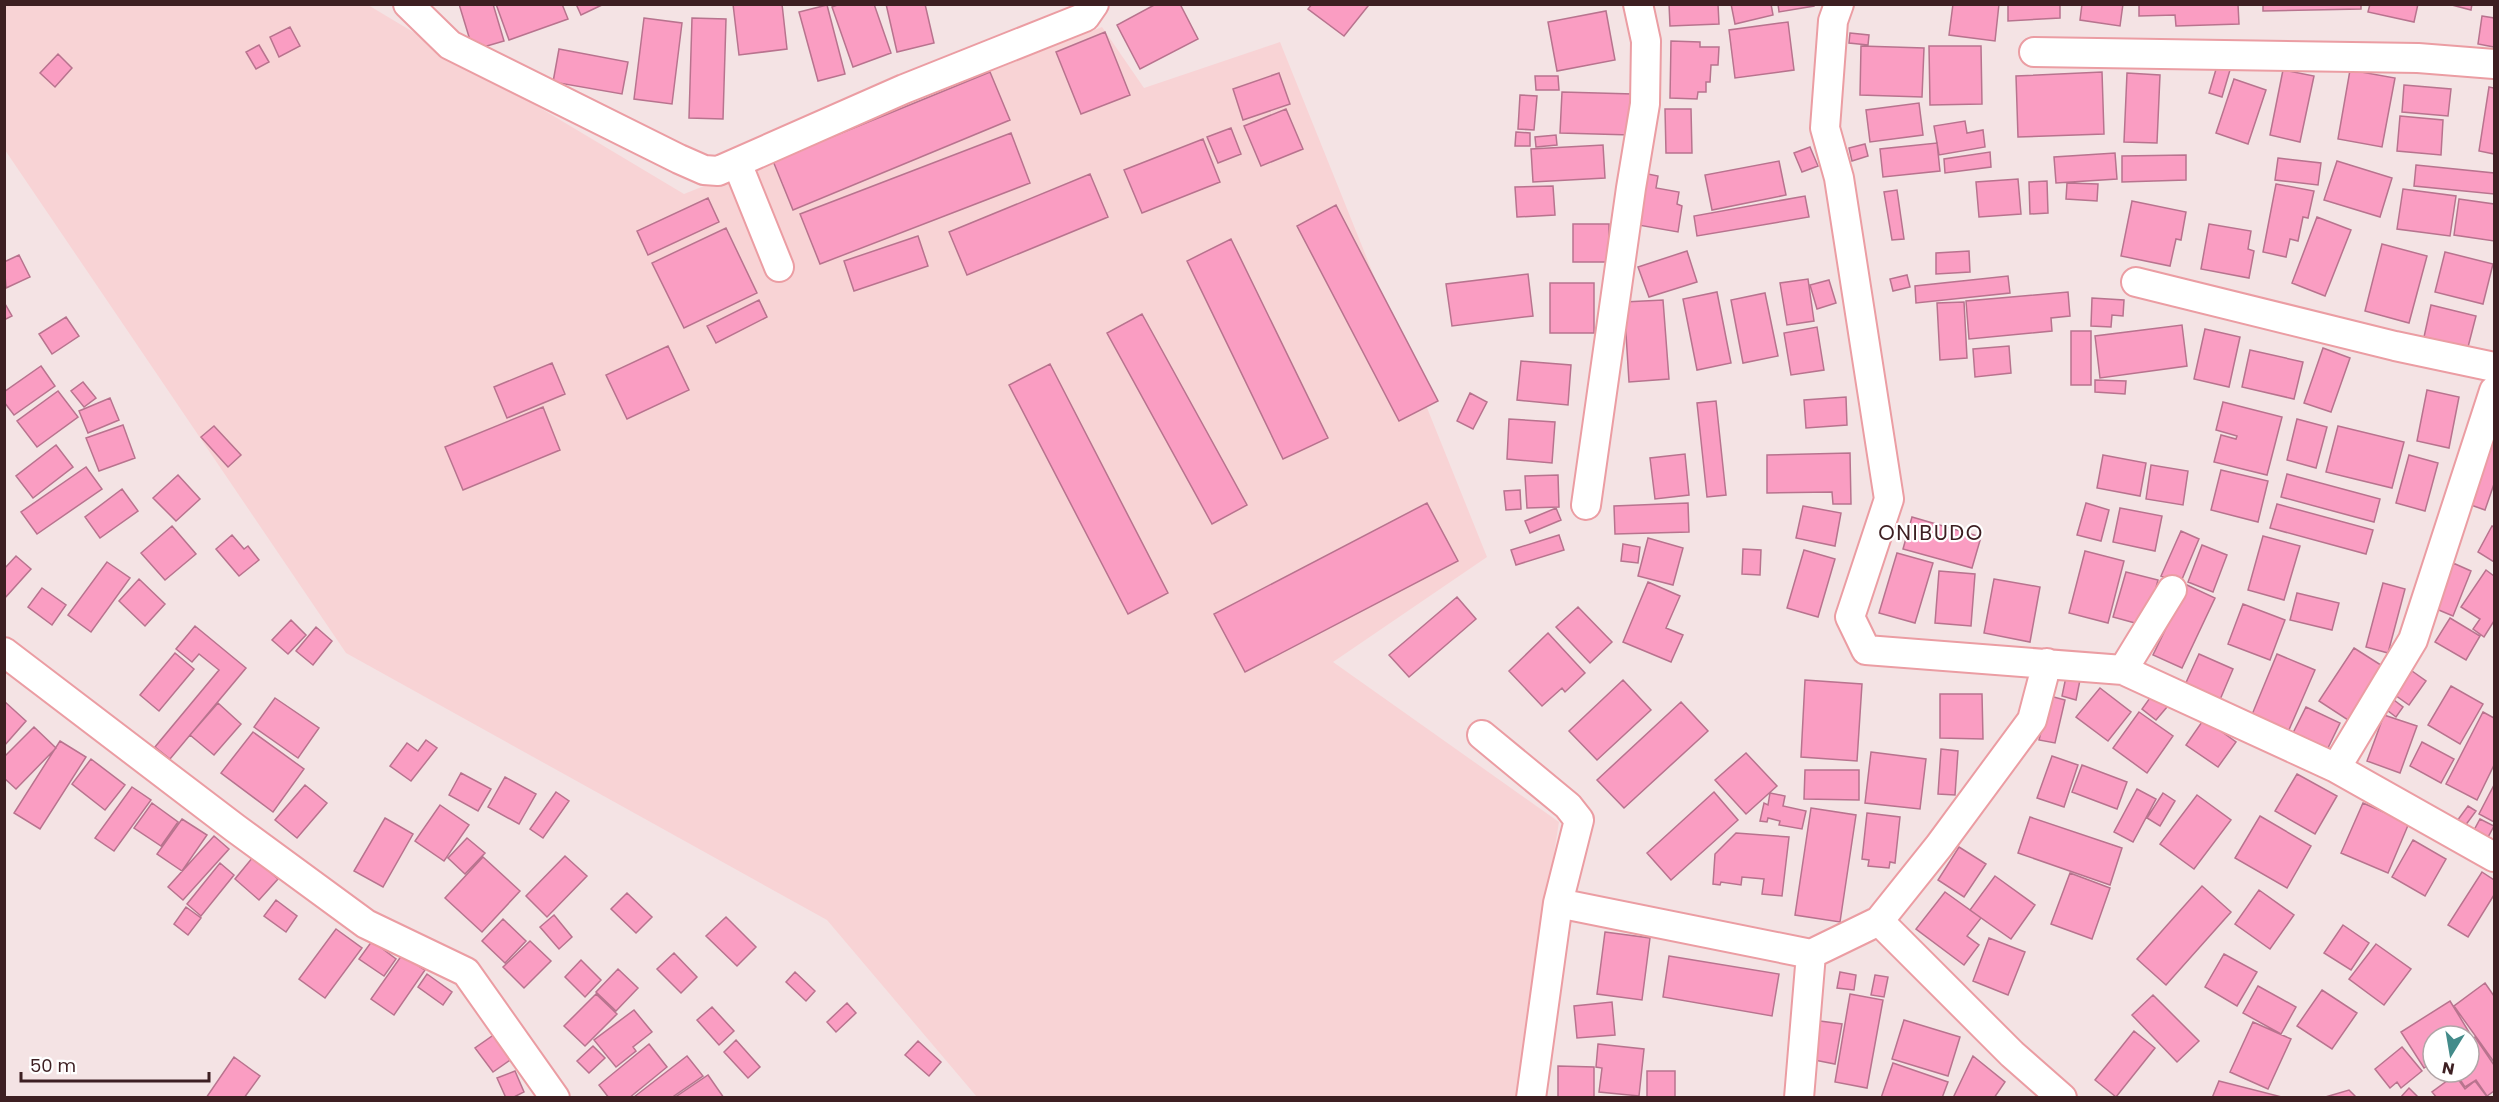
<svg xmlns="http://www.w3.org/2000/svg" width="2499" height="1102" viewBox="0 0 2499 1102" font-family="Poppins,sans-serif">
<style>
.built{fill:#f8d3d5}
.building{fill:#fa9dc2;stroke:#b8738e;stroke-width:1.5}
.lines{fill:none;stroke-linecap:round;stroke-linejoin:round}
.minor-casing{stroke:#eb9da3;stroke-width:32}
.minor{stroke:#fff;stroke-width:28}
.labels{text-anchor:middle;stroke-width:4.5;stroke-linejoin:round;paint-order:stroke}
.quarter-label{font-size:21px;letter-spacing:1.5px;fill:#3d1f22;stroke:#fff}
</style>
<rect width="100%" height="100%" fill="#f4e3e4"/>
<path class="built" d="M4,5H368L684,194L1102,27L1144,88L1280,42L1487,557L1333,662L1559,822L1536,966L1521,1097H977L827,920L346,653L5,150Z"/>
<path class="building" d="M459,4H493L504,41L473,50Z
M496,4H562L568,19L509,40Z
M576,4H604L581,15Z
M733,4H782L787,49L739,55Z
M840,4H874L891,53L853,67L832,7Z
M886,4H925L934,43L897,52Z
M1156,4H1180L1198,39L1140,69L1117,25Z
M1312,4H1366L1368,6L1344,36L1308,9Z
M1669,4H1718L1719,24L1670,26Z
M1731,4H1771L1773,15L1735,24Z
M1778,4H1814V6L1779,12Z
M1953,4H1999L1995,41L1949,35Z
M2008,4H2060V18L2008,21Z
M2082,4H2123L2120,26L2080,20Z
M2139,4H2238L2239,24L2176,26L2175,15L2139,16Z
M2263,4H2361V9L2263,11Z
M2370,4H2418L2414,22L2368,12Z
M2448,4H2472L2471,10Z
M827,5L845,74L818,81L799,12Z
M1606,11L1615,60L1557,71L1548,22Z
M2482,16L2494,18V47L2478,44Z
M644,18L682,23L672,104L634,99Z
M692,18L726,19L723,119L689,118Z
M1788,22L1794,70L1735,78L1729,30Z
M290,27L300,46L279,57L270,37Z
M1105,32L1130,95L1081,114L1056,52Z
M1850,33L1869,35L1868,45L1849,43Z
M1671,41L1700,42V47H1719L1718,65H1711L1710,82H1706V92H1698L1697,99L1670,98Z
M259,45L269,62L256,69L246,52Z
M1861,46L1924,48L1922,97L1860,95Z
M1929,46H1981L1982,104L1930,105Z
M559,49L628,62L622,94L553,82Z
M58,54L72,68L55,87L40,73Z
M2217,66L2230,70L2222,97L2209,93Z
M2283,70L2314,76L2300,142L2270,135Z
M2350,70L2395,78L2382,147L2338,139Z
M990,72L1010,120L793,210L773,161Z
M2102,72L2104,134L2018,137L2016,76Z
M1279,73L1290,104L1243,120L1233,89Z
M2127,73L2160,75L2157,143L2124,142Z
M1535,76H1558L1559,90H1536Z
M2234,79L2266,90L2248,144L2216,133Z
M2404,85L2451,89L2448,116L2402,112Z
M2489,87L2494,88V154L2479,151Z
M1562,92L1633,94L1631,135L1560,133Z
M1520,95L1537,96L1534,130L1518,129Z
M1919,103L1923,135L1870,142L1866,110Z
M1286,109L1303,149L1261,166L1244,126Z
M1665,109H1691L1692,153H1666Z
M2400,116L2443,120L2441,155L2397,151Z
M1965,121L1967,133L1983,130L1985,147L1939,155L1934,126Z
M1231,128L1241,154L1218,163L1207,137Z
M1516,132L1530,133V146H1515Z
M1011,133L1030,183L820,264L800,214Z
M1556,135L1557,145L1536,147L1535,137Z
M1203,139L1220,182L1142,213L1124,170Z
M1937,143L1940,171L1883,177L1880,149Z
M1865,144L1868,156L1852,161L1849,148Z
M1603,145L1605,178L1533,182L1531,149Z
M1810,147L1818,166L1802,172L1794,153Z
M1990,152L1991,167L1945,173L1944,159Z
M2115,153L2117,179L2056,183L2054,157Z
M2186,155V180L2122,182V156Z
M2278,158L2321,163L2318,185L2275,180Z
M1779,161L1786,195L1712,210L1705,175Z
M2337,161L2392,178L2380,217L2324,200Z
M2416,165L2494,173V194L2414,186Z
M1643,173L1658,176L1656,188L1679,192L1677,204L1682,206L1678,232L1638,225Z
M1090,174L1108,217L967,275L949,232Z
M2018,179L2021,214L1979,217L1976,182Z
M2047,181L2048,213L2030,214L2029,182Z
M2067,183L2098,184L2097,201L2066,199Z
M2276,184L2314,191L2308,218L2303,217L2298,241L2290,239L2286,257L2263,252Z
M1553,186L1555,215L1517,217L1515,187Z
M2403,189L2456,196L2450,236L2397,229Z
M1897,190L1904,239L1892,240L1884,192Z
M1805,196L1809,217L1697,236L1694,216Z
M708,198L719,222L648,255L637,231Z
M2459,199L2494,204V241L2454,235Z
M2132,201L2186,212L2181,240L2176,239L2170,266L2121,256Z
M1336,205L1438,401L1399,421L1297,226Z
M2317,217L2351,230L2325,296L2292,283Z
M1573,224H1609V262H1573Z
M2209,224L2251,231L2248,249L2254,251L2249,278L2201,269Z
M726,228L757,293L684,328L652,263Z
M918,236L928,266L854,291L844,261Z
M1231,239L1328,438L1283,459L1187,261Z
M2382,244L2427,256L2409,323L2365,311Z
M1687,251L1697,282L1649,297L1638,267Z
M1969,251L1970,272L1936,274V253Z
M2445,252L2493,264L2483,304L2435,292Z
M19,255L30,277L6,288L4,262Z
M1528,274L1533,316L1452,326L1446,284Z
M1907,275L1910,287L1893,291L1890,279Z
M2008,276L2010,293L1916,303L1915,286Z
M1808,279L1814,321L1787,325L1780,283Z
M1829,280L1836,303L1817,309L1810,285Z
M1550,283H1594V333H1550Z
M1717,292L1731,363L1697,370L1683,299Z
M2068,292L2070,316L2051,318L2052,331L1969,339L1966,301Z
M1765,293L1778,356L1743,363L1731,300Z
M2092,298L2124,300L2123,316L2112,315L2111,327L2091,326Z
M759,300L767,317L716,343L707,326Z
M1663,300L1669,379L1629,382L1624,302Z
M4,302L12,316L4,320Z
M1964,302L1967,358L1940,360L1937,303Z
M2431,305L2476,316L2468,347L2424,337Z
M1142,314L1247,505L1212,524L1107,333Z
M66,317L79,336L52,354L39,334Z
M2182,325L2187,366L2100,378L2095,336Z
M1817,327L1824,370L1791,375L1784,333Z
M2205,329L2240,337L2229,387L2194,379Z
M2071,331H2091V385H2071Z
M668,346L689,390L627,419L606,375Z
M2009,346L2011,373L1975,377L1973,349Z
M2323,348L2350,358L2331,412L2304,403Z
M2250,350L2303,362L2294,399L2242,387Z
M1521,361L1571,365L1568,405L1517,400Z
M552,363L565,394L507,418L494,387Z
M1050,364L1168,593L1128,614L1009,385Z
M41,366L55,386L14,415L4,402V392Z
M2095,380L2126,381L2125,394L2095,392Z
M83,382L96,398L84,407L71,391Z
M2427,390L2459,397L2449,448L2417,441Z
M58,391L78,417L37,447L17,421Z
M1470,393L1487,402L1473,429L1457,421Z
M1846,397L1847,425L1806,428L1804,400Z
M110,398L119,420L88,433L79,411Z
M1716,401L1726,495L1707,497L1697,403Z
M2223,402L2282,417L2267,475L2214,462L2221,435L2236,439L2237,436L2216,430Z
M543,407L560,450L463,490L445,447Z
M1509,419L1555,422L1552,463L1507,459Z
M2297,419L2327,427L2316,468L2287,460Z
M123,425L135,458L99,471L86,438Z
M214,426L241,455L228,467L201,437Z
M2338,426L2404,442L2392,488L2326,472Z
M2491,439L2494,440V484L2485,510L2468,504Z
M56,445L73,467L33,498L16,476Z
M1850,453L1851,504H1833L1832,492L1767,493V455Z
M1685,454L1689,495L1655,499L1650,458Z
M2103,455L2146,463L2140,496L2097,488Z
M2409,455L2438,463L2425,511L2396,503Z
M2151,465L2188,471L2183,505L2146,499Z
M86,467L102,489L37,534L21,512Z
M2221,470L2268,481L2258,522L2211,510Z
M2287,474L2380,499L2374,522L2281,497Z
M178,475L200,499L176,521L153,498Z
M1558,475L1559,507L1527,508L1525,476Z
M122,489L138,511L100,538L85,517Z
M1520,490L1521,509L1506,510L1504,491Z
M1427,503L1458,561L1245,672L1214,614Z
M1688,503L1689,532L1615,534L1614,506Z
M2086,503L2109,510L2101,541L2077,535Z
M2277,504L2373,530L2366,554L2270,528Z
M1803,506L1841,513L1835,546L1796,538Z
M1556,508L1561,520L1530,533L1525,521Z
M2120,508L2162,516L2155,551L2113,542Z
M1912,517L1981,537L1972,568L1903,549Z
M172,526L196,554L165,580L141,553Z
M2492,526L2494,527V562L2478,552Z
M2181,531L2199,539L2180,584L2161,576Z
M232,535L244,549L248,546L259,560L239,576L216,549Z
M1559,535L1564,550L1516,565L1511,550Z
M2263,536L2300,546L2284,600L2248,590Z
M1648,538L1683,548L1673,585L1638,576Z
M1623,544L1640,547L1638,563L1621,561Z
M2202,545L2227,555L2213,592L2188,582Z
M1743,549L1761,550L1760,575L1742,574Z
M1804,550L1835,559L1818,617L1787,608Z
M2085,551L2124,561L2108,623L2069,613Z
M1897,553L1933,563L1915,623L1879,613Z
M16,556L31,569L4,599V569Z
M107,562L130,578L91,632L68,615Z
M2453,563L2471,571L2453,616L2434,608Z
M2486,570L2494,576V621L2484,637L2473,629L2480,619L2461,607Z
M1939,571L1975,574L1971,626L1935,623Z
M2126,572L2158,580L2146,626L2113,617Z
M139,579L165,604L145,626L119,601Z
M1994,579L2040,587L2030,642L1984,633Z
M1648,582L1680,596L1666,628L1683,635L1671,662L1623,642Z
M2383,583L2405,589L2388,653L2366,647Z
M2187,585L2215,598L2182,668L2153,655Z
M42,588L66,605L52,625L28,607Z
M2297,593L2339,603L2332,630L2290,620Z
M1457,597L1476,619L1409,677L1389,655Z
M2243,604L2285,620L2270,660L2228,644Z
M1578,607L1612,642L1590,663L1556,627Z
M2450,618L2480,636L2466,660L2435,642Z
M291,620L306,635L288,654L272,640Z
M195,626L246,668L170,759L155,747L219,670L199,654L192,662L176,649Z
M316,627L332,641L313,665L296,651Z
M1548,633L1585,673L1565,692L1562,688L1542,706L1509,671Z
M2354,648L2384,667L2348,720L2319,701Z
M175,653L194,669L159,711L140,695Z
M2199,654L2233,669L2219,702L2184,687Z
M2277,654L2315,670L2288,732L2251,717Z
M2412,671L2426,681L2409,705L2395,695Z
M2067,672L2081,675L2076,700L2062,696Z
M1623,680L1651,710L1597,760L1569,731Z
M1805,680L1862,684L1857,761L1801,757Z
M2451,686L2483,704L2460,744L2428,725Z
M2100,688L2131,712L2108,741L2076,717Z
M1940,694H1982L1983,739L1940,738Z
M2152,695L2167,707L2156,720L2142,709Z
M2050,696L2065,700L2055,743L2039,740Z
M2390,697L2403,707L2396,717L2383,707Z
M275,698L319,728L298,758L254,727Z
M4,701L26,721L4,746Z
M1681,702L1708,731L1624,808L1597,780Z
M218,703L241,724L214,755L190,735Z
M2306,707L2340,723L2326,752L2292,735Z
M2139,712L2173,736L2147,773L2113,748Z
M2483,712L2494,718V765L2477,800L2446,784Z
M2384,715L2417,726L2400,773L2367,761Z
M2204,719L2236,742L2218,767L2186,745Z
M34,727L56,748L16,789L4,778V757Z
M253,732L304,769L273,812L221,773Z
M426,740L437,748L411,781L390,766L407,743L418,751Z
M60,741L86,757L40,829L14,813Z
M2422,742L2454,759L2441,783L2410,766Z
M1941,749L1958,751L1955,795L1938,794Z
M1871,752L1926,759L1920,809L1865,803Z
M1746,753L1777,786L1746,814L1715,780Z
M2052,756L2078,765L2064,807L2037,798Z
M91,759L125,785L105,810L72,784Z
M2082,765L2127,782L2117,809L2072,792Z
M1805,770H1859V800L1804,799Z
M461,773L491,789L478,811L449,795Z
M2297,774L2337,796L2315,834L2275,811Z
M505,777L536,794L519,824L488,807Z
M305,785L327,803L297,838L275,820Z
M2494,785V822L2479,814Z
M132,787L151,800L114,851L95,838Z
M2137,789L2156,799L2133,842L2114,832Z
M556,792L569,801L543,838L530,829Z
M1714,792L1738,820L1671,880L1647,853Z
M1770,793L1785,796L1783,806L1806,811L1802,829L1779,825L1780,821L1768,818L1767,822L1760,821L1764,803L1768,805Z
M2163,793L2175,801L2160,826L2147,818Z
M2197,795L2231,820L2194,869L2160,844Z
M152,803L178,822L161,846L134,828Z
M2363,803L2409,823L2388,873L2341,853Z
M440,805L469,825L444,861L415,841Z
M2468,806L2476,811L2462,830L2454,825Z
M1811,808L1856,815L1840,922L1795,915Z
M1867,813L1900,817L1895,863L1890,862L1889,868L1868,866L1869,860L1862,859Z
M2260,816L2311,846L2287,888L2235,858Z
M2030,817L2122,848L2110,885L2018,853Z
M385,818L413,834L383,887L354,871Z
M182,819L207,835L182,871L157,854Z
M2480,819L2494,826L2487,839L2473,832Z
M1736,833L1789,837L1782,896L1762,894L1764,879L1742,877L1741,885L1721,882L1720,885L1713,884L1715,854Z
M214,836L229,849L183,900L168,887Z
M467,838L485,853L465,874L448,858Z
M2413,840L2446,859L2425,896L2392,877Z
M1959,847L1986,864L1964,897L1938,880Z
M565,856L587,876L547,917L526,896Z
M253,857L278,879L259,900L235,879Z
M483,857L520,891L482,932L445,898Z
M220,863L234,875L201,916L187,904Z
M2482,872L2494,880V895L2468,937L2448,925Z
M2070,873L2110,888L2092,939L2051,924Z
M1995,876L2035,905L2011,939L1970,910Z
M2202,886L2231,912L2166,985L2137,959Z
M2259,890L2294,915L2270,949L2235,924Z
M1945,892L1981,918L1967,936L1979,945L1964,965L1916,929Z
M627,893L652,917L636,933L611,909Z
M276,900L297,916L286,932L264,916Z
M186,907L201,918L188,935L174,924Z
M554,915L572,937L559,949L540,927Z
M726,917L756,947L737,966L706,936Z
M503,919L526,941L505,963L482,941Z
M2343,925L2369,943L2351,970L2324,953Z
M336,929L362,948L325,998L299,979Z
M1605,932L1650,938L1642,1000L1597,994Z
M1989,938L2025,952L2008,995L1973,981Z
M372,941L396,959L384,976L359,959Z
M530,941L551,961L524,988L503,967Z
M2376,944L2411,969L2384,1005L2349,979Z
M674,953L697,977L681,993L657,969Z
M2224,954L2257,972L2237,1006L2205,987Z
M402,955L425,970L394,1015L371,999Z
M1669,956L1779,974L1772,1016L1663,997Z
M581,960L601,980L585,997L565,977Z
M618,969L638,988L616,1011L596,992Z
M795,972L815,991L806,1001L786,982Z
M1840,972L1856,975L1854,990L1837,988Z
M427,974L452,992L443,1005L418,987Z
M1875,975L1888,977L1884,997L1871,995Z
M2485,983L2494,996V1062L2454,1006Z
M2258,986L2296,1007L2281,1034L2243,1013Z
M2322,990L2357,1013L2332,1049L2297,1026Z
M596,994L617,1014L585,1046L564,1026Z
M1850,994L1883,1000L1867,1088L1835,1082Z
M2153,995L2199,1041L2177,1062L2132,1015Z
M2450,1001L2472,1037L2469,1039V1036H2433V1062L2424,1068L2401,1032Z
M1612,1002L1615,1035L1577,1038L1574,1006Z
M847,1003L856,1013L836,1032L827,1022Z
M712,1007L734,1031L719,1045L697,1020Z
M634,1010L652,1032L633,1047L636,1051L616,1067L594,1040Z
M1904,1020L1960,1037L1948,1076L1892,1059Z
M1820,1021L1842,1024L1835,1064L1814,1060Z
M2253,1022L2291,1039L2268,1089L2230,1072Z
M2134,1031L2155,1048L2116,1097L2095,1080Z
M495,1034L513,1058L493,1072L475,1048Z
M2475,1037L2494,1065V1091L2487,1096L2476,1080L2465,1087L2455,1072H2469V1041Z
M736,1040L760,1067L748,1078L724,1052Z
M918,1041L941,1062L929,1076L905,1055Z
M649,1044L667,1067L629,1098H609L599,1085Z
M1598,1044L1644,1049L1639,1096L1599,1092L1602,1068L1596,1067Z
M593,1046L605,1058L589,1073L577,1061Z
M2402,1047L2422,1071L2401,1088L2397,1082L2390,1088L2375,1069Z
M687,1056L703,1076L671,1098L634,1097Z
M1973,1056L2005,1082L1994,1098H1953Z
M234,1057L260,1076L244,1098H206Z
M1893,1063L1948,1082L1942,1098H1881Z
M1558,1066L1594,1067V1097L1625,1098H1558Z
M515,1071L524,1092L512,1098H506L497,1078Z
M1647,1071H1675V1098H1647Z
M708,1075L724,1098H674Z
M2455,1075L2465,1089L2475,1081L2488,1098H2437L2432,1092Z
M2219,1081L2282,1097V1098H2212Z
M2409,1088L2419,1098H2400Z
M2349,1090L2357,1098H2322Z"/>
<g class="lines">
<g class="minor-casing">
<path id="minor" d="M408,4L450,45L679,159L704,170L718,171L904,89L1085,17L1094,4
M1839,4L1833,21L1825,128L1839,178L1889,499L1850,617L1866,650L2123,670L2336,768L2494,857
M2034,52L2418,58L2494,64
M737,163L779,267
M2136,282L2395,346L2494,367
M1586,505L1631,188L1645,104L1646,41L1638,4
M4,652L235,828L366,924L466,972L555,1098
M2123,670L2172,590
M1482,735L1568,806L1579,820L1558,903L1531,1098
M2336,768L2413,640L2494,391
M1558,903L1811,954L1879,921L1939,846L2032,720L2047,663
M1879,921L2012,1054L2062,1098
M1799,1098L1811,954"/>
</g>
<use href="#minor" class="minor"/>
</g>
<g class="labels">
<g class="quarter-label">
<text x="1931" y="540">ONIBUDO</text>
</g>
</g>
<rect width="2499" height="1102" fill="none" stroke="#3d1f22" stroke-width="12"/>
<g transform="translate(2451 1054) rotate(191)"><circle r="28" fill="#ffffff" stroke="#b1a5a7" stroke-width="1.5"/>
<path d="M0-4.5L10 22L0 15L-10 22Z" fill="#438b8a"/>
<text y="-9" font-size="16" font-weight="bold" text-anchor="middle" fill="#3d1f22">N</text>
</g>
<path d="M21 1072v9h188v-9" fill="none" stroke="#3d1f22" stroke-width="3"/>
<text x="30" y="1072" font-size="18" fill="#3d1f22" stroke="#ffffff" stroke-width="4.5" paint-order="stroke">50 m</text>
</svg>
